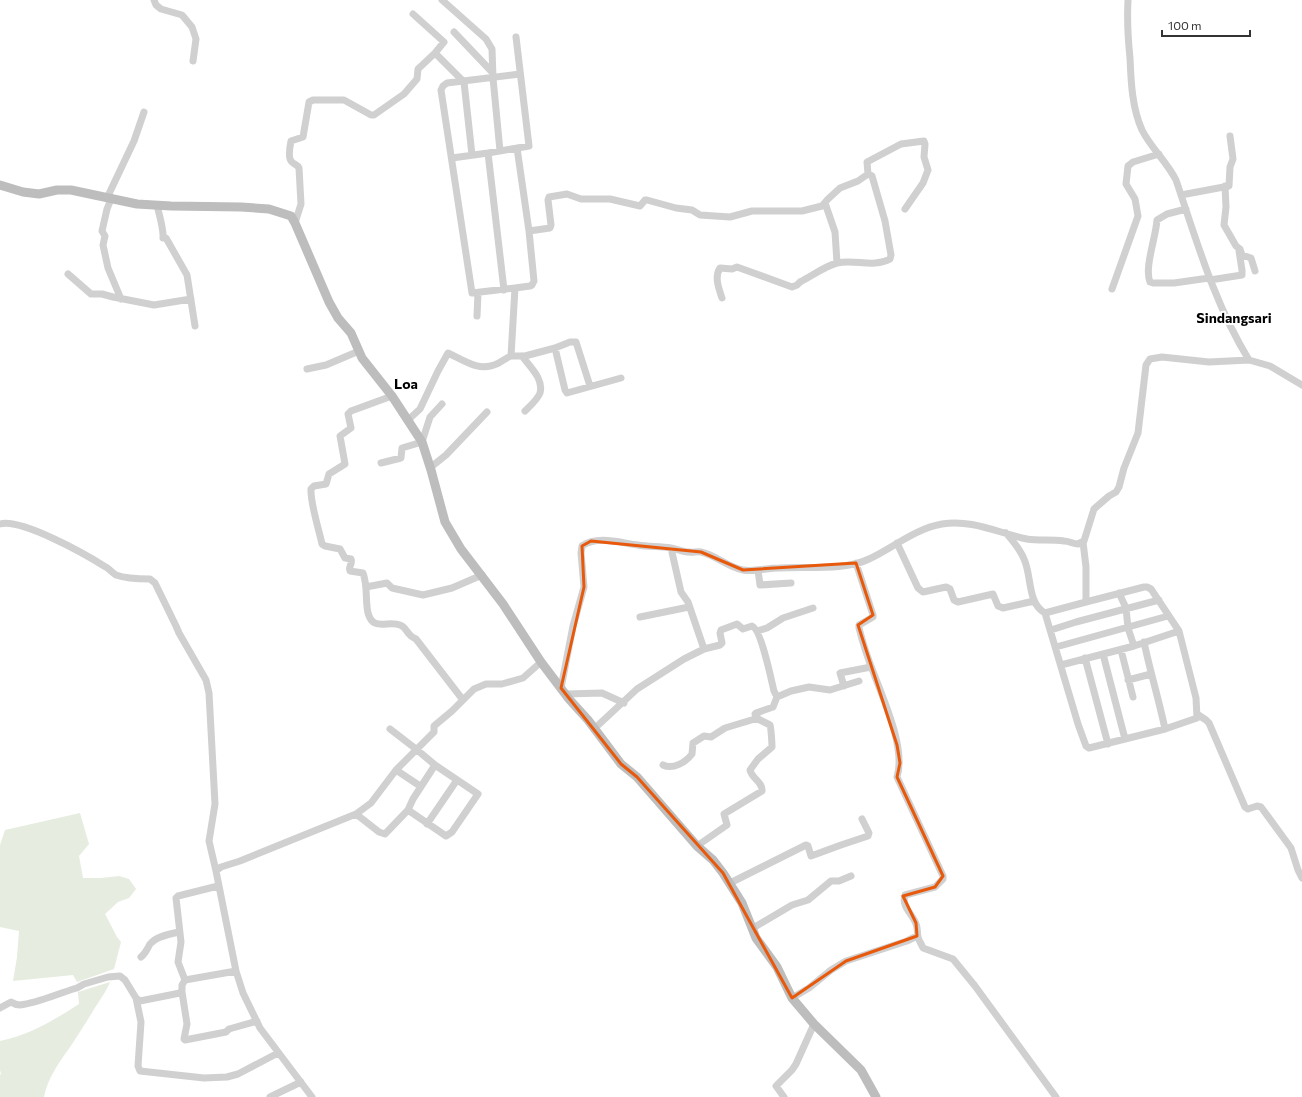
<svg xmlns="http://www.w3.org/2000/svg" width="1302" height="1097" viewBox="0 0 1302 1097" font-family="Commissioner,sans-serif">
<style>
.green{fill:#e6ecdf}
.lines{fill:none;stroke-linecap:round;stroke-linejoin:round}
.street{stroke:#d0d0d0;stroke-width:7}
.secondary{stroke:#bdbdbd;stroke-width:9}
.marked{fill:none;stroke:#e8590c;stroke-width:3;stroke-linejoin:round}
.labels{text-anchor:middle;stroke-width:4;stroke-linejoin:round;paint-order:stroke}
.quarter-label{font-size:14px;font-weight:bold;fill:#000;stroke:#fff}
</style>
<rect width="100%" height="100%" fill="#fff"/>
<path class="green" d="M80,813L89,844L79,856L83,878H101L119,876L129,879L136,889L129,898L118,902L105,914L117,937L121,942L114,969L77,982L73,975L13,981L17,957L19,931L0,927V845L5,830Z
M110,982C106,992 99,1001 93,1011C85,1024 77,1037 68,1050C58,1064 47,1080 44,1097H0V1075L1,1074L0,1070V1041C30,1035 54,1020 79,1004L78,992Z"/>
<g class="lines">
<path class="street" d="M154,0L156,5L161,9L182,15L192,27L196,39L193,61
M442,0L486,39L492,49L493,78L500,151
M1128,0C1127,19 1128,39 1130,58C1131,82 1132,108 1142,130C1151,148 1167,162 1176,180C1197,242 1215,305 1249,360L1270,366L1302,385
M454,32L492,72
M435,53L464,82L472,155
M488,153L504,290
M452,158L488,153L529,146L516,37
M1225,186L1226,207L1224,225L1236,246L1240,249L1242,255L1251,258L1255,271
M1181,195L1229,186L1230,167L1233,159L1230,136
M107,198L134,141L144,112
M111,199L107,209L102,231L105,236L103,245L108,268L121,299
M825,203L835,232L837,263
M157,205C159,214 164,230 163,238H166L187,275L195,326
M1186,209L1167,214L1157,220C1156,237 1144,268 1150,282L1153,283H1174L1209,278
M295,223L301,204L299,168C297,164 294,165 291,161C288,157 290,146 291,141L303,137L309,102L313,100H344L371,115H374L404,94L417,79L418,69L435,53L444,42L413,14
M529,231L550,228L551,225L548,200L549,197L567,194L581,199H610L640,206L645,200H647L676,208L692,210L700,215L730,217L752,211H802L822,206L828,199L840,188L858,181L868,174
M68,274L91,294H102L113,297L154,305L191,299
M1210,280L1242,275V270L1239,251
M515,288L530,286L532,285L534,281L529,231L517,148
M1112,289L1138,216L1135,199L1126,184L1128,166L1133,162L1159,154
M722,298C719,289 714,277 720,268L732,269L737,267L792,287L797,285L800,282C812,276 825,266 837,263C855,259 874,268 890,259L891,255L885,221L872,176L868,174L867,162L901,144L924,141L925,144L924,157L928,170L923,183L905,209
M477,316L478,293
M555,348L570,342H576L590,386
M511,356H525L555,348L565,390L567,393L621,378
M522,356C530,367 544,379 540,393C538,399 530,406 525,411
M307,369L326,365L359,351
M392,396L351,411L348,414L351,428L340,436L345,464L329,474L326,484L314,486L311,489C310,502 319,530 322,544L325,546L340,549L345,558L351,559C353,563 348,567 350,571L363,573C368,586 365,600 368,613C373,632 388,620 400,625C406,627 406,632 411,636C412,637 414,638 416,639L463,700
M408,420L420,409L438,371L448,353C463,360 478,371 494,365C501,363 505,358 511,356L515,288L472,293L441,90L443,86L447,83L520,74
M381,463L401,458L402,448L422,442L430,417L442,404
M431,470V467L446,455L487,412
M0,524C21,518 85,554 104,566C109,568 112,573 116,575C127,579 139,579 150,579L155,583L176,626L179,633L206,680L209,693L215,804L209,841L216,871
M1006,533C1013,541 1020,549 1024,559C1032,576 1027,603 1045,613L1086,602V567L1083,542
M897,543L918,588L923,592L946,587L950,589L954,600L958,602L993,594L998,606L1003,608L1034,601
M671,548L681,592L688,602L704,649
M856,563L873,615V617L859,625V628C863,644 868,659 874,674C884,701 906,749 897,777L943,876V879L935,887L905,895C901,907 913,914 916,924C918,928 917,933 918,937C919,941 922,945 923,948L953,959L975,986L1056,1097
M758,570L760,585L791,583
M366,587L387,583L392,588L423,595L452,588L482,575
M1119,593L1126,608L1128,628L1134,646
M1045,613L1078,724L1086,746L1089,748L1165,729L1197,718L1196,698L1179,631L1151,589L1147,587H1144L1086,602
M640,617L689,607
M1051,630L1076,622L1159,600
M757,631L767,628L783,618L813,608
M1144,642C1150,671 1159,700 1165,729
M1056,647L1168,616
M1121,650L1133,697
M1103,654L1125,739
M1085,658L1108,744
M1061,665L1134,646L1179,631
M1128,680L1151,674
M844,686L840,673L871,667
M561,688L573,626L584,587L581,553L582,546C598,535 621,543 638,545C649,547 660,546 671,548C677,549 683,552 689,552C693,553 697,551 701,552C716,555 727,567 743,570C754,572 767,568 779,568C805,566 845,571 869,559C893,548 914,529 942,524C972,519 998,533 1027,539C1039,541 1051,539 1064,541C1069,541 1073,544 1078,544L1084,541L1094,509L1109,496L1116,492L1119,487L1124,468L1138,433L1146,365L1150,359L1162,357L1209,362L1249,360
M566,694L602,693L624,703
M1197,714L1206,720L1209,723L1245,807L1248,809L1257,806L1261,807L1291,848L1298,870L1302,878
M390,729L416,749L435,765L478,794L452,832L446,836L408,810
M594,729L637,689L684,659L704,649L720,645L722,643L720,633L721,630L737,624L743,629L752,626C761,629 771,679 774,691L777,697
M663,765C673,770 686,762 692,754L693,743L704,736L711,737L725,728L758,718
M396,770L420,786
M356,814L379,832L385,834L408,810L413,799L435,765
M427,824L457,780
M697,846L727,825L724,814L762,791C763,782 752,779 750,770L758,759L772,747C772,744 771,727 770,725L756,718L755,714L756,713L773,707L777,697L791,691L809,687L830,690L859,681
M730,883L806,845L808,846L811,856L841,845L868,836L869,833L862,819
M753,928L792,905L808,900L831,881H839L851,876
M141,957C146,953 147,949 150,944C156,936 170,934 179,932
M185,980L178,962L181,942L176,898L178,896L218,886
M182,992L187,1024L184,1039L185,1040L226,1032L229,1029L257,1021
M136,998L140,1001L180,993L182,990V985L185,980L236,971
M792,998L809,988L831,970L846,961L907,941L917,936
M0,1008L11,1002C14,1004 16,1005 20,1005C38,1003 59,993 77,988L84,984L108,977L120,976L125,980L136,998L141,1022L138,1066L140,1071L204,1078L227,1077L238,1074L278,1053
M270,1097L301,1082
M312,1097L260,1028L243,993L236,971L216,871L221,867L240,861L356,814L371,803L396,770L434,732V726L452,711L474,689L486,684H502L523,678L541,662
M784,1097L776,1086L792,1070L796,1064L814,1024"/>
<path class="secondary" d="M0,185L23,192L39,194L57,190H71L137,204L171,206L241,207L269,209L291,216L295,223L329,302L338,318L351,333L362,358L392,396L422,442L431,470L445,522L461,549L503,604L541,662L569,699L588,720L621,764L637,777L697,846L713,860L723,873L742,903L756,938L777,967L792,998L814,1024L861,1070L876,1097"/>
</g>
<path class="marked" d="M591,541L701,552L743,570L856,563L873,615L858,625L897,745L900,763L897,777L943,876L935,887L903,896L916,923L917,936L846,961L792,998L723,873L637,777L621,764L561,688L584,587L582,546Z"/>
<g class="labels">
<g class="quarter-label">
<text x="1234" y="323">Sindangsari</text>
<text x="406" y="389">Loa</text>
</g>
</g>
<path d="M1162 30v6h88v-6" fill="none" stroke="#333333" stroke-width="2"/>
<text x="1168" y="30" font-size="12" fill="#333333" stroke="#ffffff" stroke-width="3" paint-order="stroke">100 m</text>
</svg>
